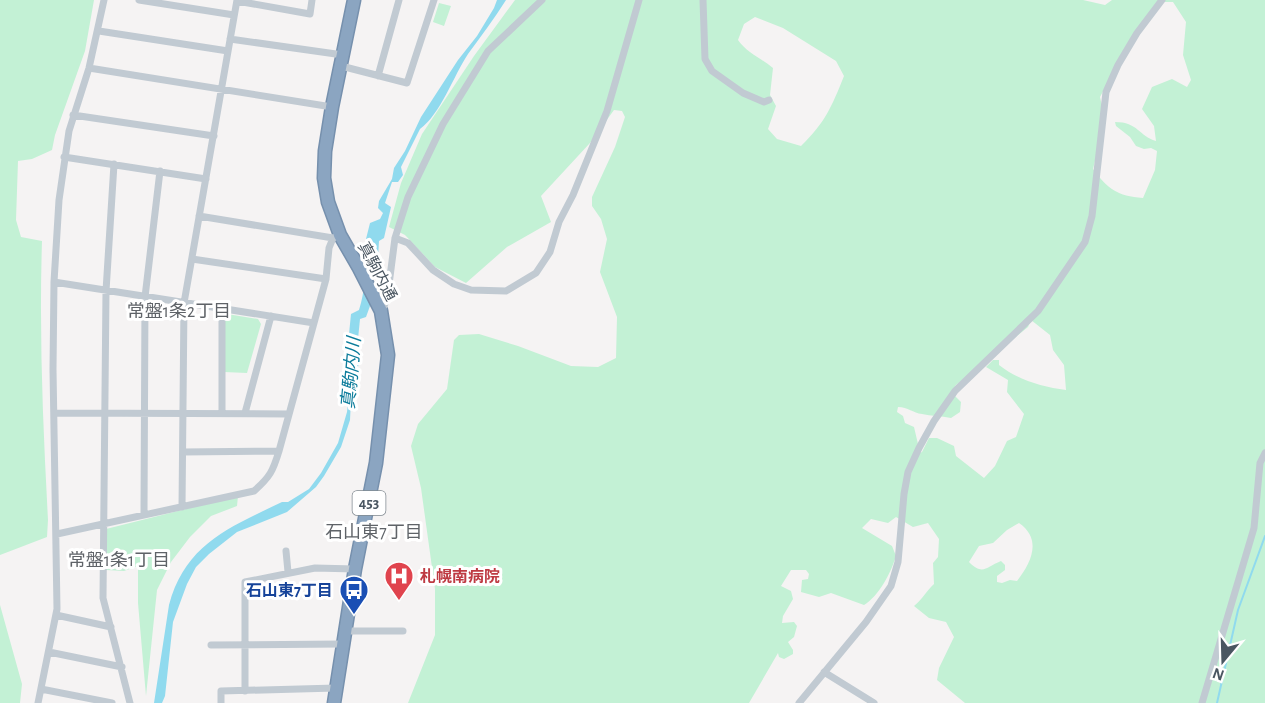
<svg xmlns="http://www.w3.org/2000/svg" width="1265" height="703" viewBox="0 0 1265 703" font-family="'Alegreya Sans','Noto Sans JP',sans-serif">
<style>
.green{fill:#c3f1d5;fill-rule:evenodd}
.water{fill:#90daee}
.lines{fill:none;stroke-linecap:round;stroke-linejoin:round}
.stream{stroke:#90daee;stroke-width:2}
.highway-casing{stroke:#7690ad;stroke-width:15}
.street{stroke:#c1cad2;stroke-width:7}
.highway{stroke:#8ba5c1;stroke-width:12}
.labels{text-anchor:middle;stroke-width:6;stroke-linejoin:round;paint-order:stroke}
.shield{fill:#fff;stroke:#808990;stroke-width:1.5}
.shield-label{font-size:15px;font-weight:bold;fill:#4a5661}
.street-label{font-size:16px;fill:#4a5661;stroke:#fff}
.health-label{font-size:16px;font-weight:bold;fill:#be3a42;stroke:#fff;text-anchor:start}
.transit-label{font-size:16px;font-weight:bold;fill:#164399;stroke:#fff;text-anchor:end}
.neighbourhood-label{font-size:18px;fill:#5f6368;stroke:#fff}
.water-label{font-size:18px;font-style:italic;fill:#0c7c9b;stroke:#fff}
</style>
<rect width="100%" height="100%" fill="#f5f3f3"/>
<path class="green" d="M0,0H94L85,51L55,135L52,150L32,159L18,161L16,220L21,237L42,241C39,334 43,427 48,520L47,537L0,555Z
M515,0H1083L1105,5L1112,0H1265V703H965L937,680L939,668L954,637L946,622L929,618L914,606C923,599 926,591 934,584L933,563L938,557L939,539L928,523L913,527L896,517L888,523L871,519L862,528L892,546L896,556C891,573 879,596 864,605L831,593L819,597L801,592L802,580L808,579L809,574L806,570H791L781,586L791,591L793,599L783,616L782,623L794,622L797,626L794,637L788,642L793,650V654L784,659L779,657L778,653L749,703H408L435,635V589L421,488L411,446L418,424L447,389L454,340L459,335L479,334L518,346L571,366L598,367L616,358L617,317L600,272L607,239L601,219L592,206V197L615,147L625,117L622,111L614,110L590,143L541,196L551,222L507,247L466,283L435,267L405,235L389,227L401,183L422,134L474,56ZM1157,2H1173L1186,22L1183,55L1191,80L1187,87L1172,79L1152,87L1142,109L1154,126L1156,141C1139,136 1138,122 1115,122L1116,126L1130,137L1136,146L1144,149L1151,148L1157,151L1155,170L1143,198C1117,196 1108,189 1093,169L1098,149L1103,111L1100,97L1112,74ZM755,17L783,28L836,61L844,76C832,106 825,123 801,146L777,139L768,129L776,106L770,95L773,68C761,58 747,53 738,40L744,24ZM1031,320L1050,335L1053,350L1064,365L1066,390C1042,387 1018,380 999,365V360H993L986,367L1008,380L1007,392L1024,414L1016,437L1007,441L995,466L984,478L956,456L954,446L937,438H929L922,452L914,455L918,444L914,427L905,423L903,416L897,412L898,407C908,407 913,413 922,414C931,416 941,416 951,418L960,412L961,402L951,392L956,385L1028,327ZM1019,523C1042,539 1032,562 1017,581L1010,580L1002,583L997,582V576L1005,570V565L1001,561C986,567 983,576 969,562L979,546L993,543L1007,530Z
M439,3L451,6L444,26L433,22Z
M227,314L258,319L261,324L247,373L224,372L223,316Z
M238,496L237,506L211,516L190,537L171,562L157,590L146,696L138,603V566L124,571L106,570V529Z
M0,605L22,684L20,703H0Z"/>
<path class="water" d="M497,0H506C494,19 481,36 468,54C454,75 440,115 420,129L401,167L403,175L398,182H392L385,203L391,207L384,238L379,241L378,258L374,261L370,306L366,317L360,319L356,359L359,362L351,400L350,420L341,447L324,476L316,487L287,512L237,532L209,554L196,567L187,584L173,622L165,696L162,703H154L169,605C185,544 230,527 282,502H288L309,489L321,473L338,443L347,412L353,359L354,348L349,334L351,314L359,310C366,289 364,269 370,249L366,239L370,223L380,219L383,213L378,208L379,201L392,179L394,168L405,151L421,117L458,60L477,36L494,8Z"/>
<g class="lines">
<path class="stream" d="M1217,703L1238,610L1265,536"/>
<g class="highway-casing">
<path id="highway" d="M334,703L355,569L376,463L388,355L381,311L359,268L340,235L328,202L324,178L325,151L332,107L354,0"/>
</g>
<path class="street" d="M139,0L234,15
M703,0L705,59L712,71L743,93L764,102L769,100
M237,1L310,14L312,0
M99,31L228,51
M230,39L343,55
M341,66L407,83L434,0
M89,68L332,107
M378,76L399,0
M73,115L214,136
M64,157L206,179
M114,164L106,291L103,598L130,703
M199,216L333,238
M395,238L408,243L433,270L454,284L471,290L506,291L536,273L550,252L559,222L573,195L607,111L639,0
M192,259L326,279
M54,282L314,323
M222,309V413
M381,311L387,300L395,238L408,197L443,124L488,51L542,0
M54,413L289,414
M245,413L271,316
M183,452L279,451
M182,507L184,303L237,0
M144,515L145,297L160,171
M57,534L254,491C270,477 273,471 279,451L326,279L329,248L333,238L340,235
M286,551L288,572
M56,615L111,627
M345,631H403
M211,645L342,644
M49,652L122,667
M824,672L874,703
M41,689L112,703
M245,691V582L315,568L355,569
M38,703L57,609L53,369L54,282L59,200L69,131L89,68L104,0
M221,703V691L336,688
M799,703L866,622L891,586L898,562L904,494L908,472L919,448L934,421L955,391L1038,311L1085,242L1092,216L1106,92L1118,65L1137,33L1162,0
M1202,703L1254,528L1260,463L1265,453"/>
<use href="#highway" class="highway"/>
</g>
<defs>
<g id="hospital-pin" transform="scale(1.5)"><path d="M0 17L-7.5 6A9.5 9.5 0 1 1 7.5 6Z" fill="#e0444e" stroke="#fff"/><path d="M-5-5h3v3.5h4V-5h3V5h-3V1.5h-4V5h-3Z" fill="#fff"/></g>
<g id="bus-pin" transform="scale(1.5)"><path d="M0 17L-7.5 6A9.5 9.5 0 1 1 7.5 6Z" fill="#1a4fb4" stroke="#fff"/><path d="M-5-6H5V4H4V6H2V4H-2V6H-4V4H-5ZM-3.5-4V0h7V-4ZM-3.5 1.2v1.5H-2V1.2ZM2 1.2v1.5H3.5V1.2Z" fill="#fff"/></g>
</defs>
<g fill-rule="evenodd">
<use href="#hospital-pin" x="399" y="576"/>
<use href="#bus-pin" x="354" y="590"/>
</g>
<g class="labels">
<rect class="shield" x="352.5" y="491" width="33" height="24" rx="4.5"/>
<g class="shield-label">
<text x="369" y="508">453</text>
</g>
<g class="street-label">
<text transform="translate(378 271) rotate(62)" y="6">真駒内通</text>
</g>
<g class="health-label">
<text x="420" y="582">札幌南病院</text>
</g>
<g class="transit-label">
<text x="333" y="596">石山東7丁目</text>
</g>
<g class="neighbourhood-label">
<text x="179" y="317">常盤1条2丁目</text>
<text x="374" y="538">石山東7丁目</text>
<text x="119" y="566">常盤1条1丁目</text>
</g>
<g class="water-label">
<text transform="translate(351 373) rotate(-85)" y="6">真駒内川</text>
</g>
</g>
<g transform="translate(1223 661) rotate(199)" stroke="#ffffff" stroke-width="4.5" paint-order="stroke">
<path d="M0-4.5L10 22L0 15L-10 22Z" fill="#4a5661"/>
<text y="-9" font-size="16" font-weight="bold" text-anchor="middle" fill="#4a5661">N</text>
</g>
</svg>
